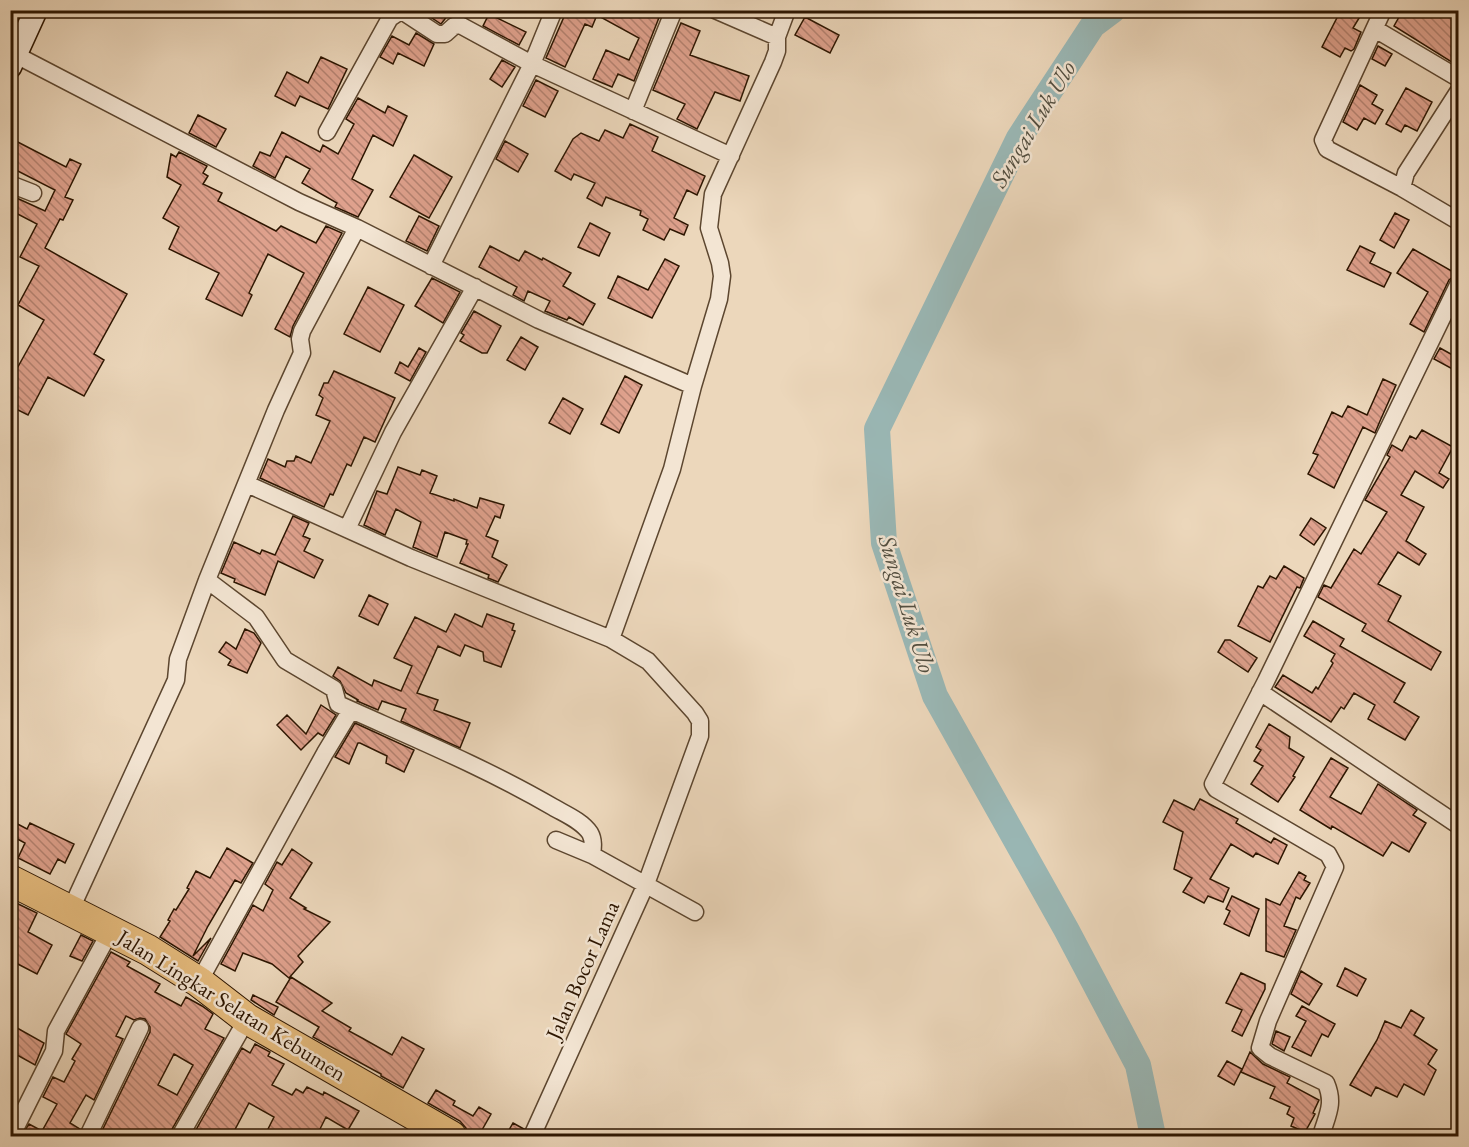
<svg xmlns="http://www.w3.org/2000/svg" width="1469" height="1147" viewBox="0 0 1469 1147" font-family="'EB Garamond',serif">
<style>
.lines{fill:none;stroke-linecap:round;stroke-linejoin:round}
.river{stroke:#9ab8b6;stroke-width:26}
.building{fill:url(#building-back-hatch);stroke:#2c1500;stroke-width:1.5;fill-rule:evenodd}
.street-casing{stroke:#5c462f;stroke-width:19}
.secondary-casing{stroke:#2c1500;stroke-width:25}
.highway-casing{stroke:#2c1500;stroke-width:32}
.street{stroke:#f3e5d3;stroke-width:16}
.secondary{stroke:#f3e5d3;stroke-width:22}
.highway{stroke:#e6bc7e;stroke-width:30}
.labels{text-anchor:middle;stroke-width:5;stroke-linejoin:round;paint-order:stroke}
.street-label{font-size:22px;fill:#2c1500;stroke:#f3e5d3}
.water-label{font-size:24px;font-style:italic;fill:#524e40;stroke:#f3e5d3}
</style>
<defs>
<pattern id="building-back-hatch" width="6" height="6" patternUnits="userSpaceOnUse" patternTransform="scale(1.5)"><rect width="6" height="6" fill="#dfa18d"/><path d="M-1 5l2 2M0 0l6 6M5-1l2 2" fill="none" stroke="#b58271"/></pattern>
</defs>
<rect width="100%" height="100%" fill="#ecd7bb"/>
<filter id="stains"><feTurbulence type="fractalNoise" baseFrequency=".00333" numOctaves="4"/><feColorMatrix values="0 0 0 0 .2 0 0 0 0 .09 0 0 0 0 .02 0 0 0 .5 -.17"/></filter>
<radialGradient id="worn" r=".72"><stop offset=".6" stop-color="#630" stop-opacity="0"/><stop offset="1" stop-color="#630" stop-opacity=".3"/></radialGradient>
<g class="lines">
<path class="river" d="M1113,10L1093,25L1019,138L877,429L884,543L935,696L1066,929L1138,1065L1153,1136"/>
</g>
<path class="building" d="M420,10H452L441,24Z
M567,10H636L646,16L649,10H662L634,81L618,74L612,87L593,79L606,50L629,60L639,38L597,15L592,27L585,24L565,67L546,58Z
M1341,10H1364L1353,28L1361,32L1354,49L1351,51L1345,48L1340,57L1322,47Z
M1403,10H1458V66L1394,26Z
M489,14L526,32L519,45L483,26Z
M805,17L839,35L830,53L795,35Z
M681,23L700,31L690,55L749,76L740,101L715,92L697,129L677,119L685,104L653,90Z
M416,33L434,44L424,66L398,53L393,64L380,57L392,36L409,45Z
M1378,46L1392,54L1385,66L1372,59Z
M321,57L347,69L328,109L300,96L295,106L275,96L287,72L308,83Z
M502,60L515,67L502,87L490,79Z
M536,80L558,91L545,117L523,106Z
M1360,85L1377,95L1372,104L1383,110L1375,124L1364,118L1357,130L1343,122Z
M1406,88L1432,102L1417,131L1405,125L1401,132L1386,124Z
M358,98L385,113L388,106L407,116L393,146L373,135L352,179L373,190L358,217L335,207L337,203L302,183L310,169L286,156L275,178L253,166L260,152L270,156L282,132L320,152L323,145L338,154L354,124L346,119Z
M198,115L226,129L216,147L189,133Z
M630,124L658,137L652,151L705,176L697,195L687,190L674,218L688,225L684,235L670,229L664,240L643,230L648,219L640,215L641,211L606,197L602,206L587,198L595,183L574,174L571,180L555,171L573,139L581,133L599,141L605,130L623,138Z
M10,138L66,167L70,159L81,164L65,197L73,200L63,220L60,219L45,248L127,294L94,354L104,360L84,396L48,377L28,415L10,406V369L15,372L44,320L18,305L39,266L20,257L37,224L10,210V195L45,211L55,190L10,167Z
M505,141L528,154L518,172L496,159Z
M179,152L207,166L203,173L208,176L203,184L222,193L218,201L276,231L281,226L316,243L326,226L342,233L293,326L290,337L275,329L304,273L268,254L249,293L252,295L242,316L206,299L219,273L169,249L179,227L163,218L181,185L167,177L171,154L176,157Z
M414,155L452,177L429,218L390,197Z
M1395,213L1409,220L1394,248L1380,240Z
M419,216L439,226L427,251L406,241Z
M590,223L610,233L599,256L578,247Z
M490,246L519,261L525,251L542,260L543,258L571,273L563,286L595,304L583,325L569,317L567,320L545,311L550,301L528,291L524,301L513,295L517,287L479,267Z
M1360,246L1375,253L1370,263L1391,273L1384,287L1347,270Z
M1413,249L1457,274L1449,280L1424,332L1410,324L1428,292L1397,273Z
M665,259L679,266L652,318L608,298L618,276L648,290Z
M432,278L460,292L443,323L415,306Z
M368,287L404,305L380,352L344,334Z
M474,311L501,326L487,353H482L460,341L464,335L461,333Z
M521,337L538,347L525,370L507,360Z
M419,348L426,352L410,381L395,373L400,362L408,367Z
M1440,348L1458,358V372L1434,359Z
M334,371L395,398L375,442L364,437L351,466L347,464L333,495L330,494L324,507L260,478L268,459L285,467L287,461H294L296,456L311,463L330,421L316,415L323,398L319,395L324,383H328Z
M625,376L642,385L619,433L601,424Z
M1383,379L1396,385L1380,421L1375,433L1363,427L1334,488L1308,474L1318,455L1313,453L1332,412L1342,417L1348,406L1367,415Z
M563,398L583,409L570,434L549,423Z
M1422,430L1453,447L1439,473L1449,479L1443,488L1415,471L1401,495L1424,507L1406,541L1426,554L1419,565L1398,552L1378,584L1401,596L1388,621L1441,652L1431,670L1362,631L1366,624L1318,597L1324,585L1331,588L1354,549L1361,554L1387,512L1365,500L1390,457L1387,455L1392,445L1402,451L1410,436L1416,439Z
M398,467L420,475L422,470L437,476L430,493L454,501V499L477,508L480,498L504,505L500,518L495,516L486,536L498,541L492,557L507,565L498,582L488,578L489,575L460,563L468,544H466L467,540L445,532L437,557L413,547L421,522L396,509L385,535L364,525L377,491L387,494Z
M293,516L309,523L303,536L310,539L304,551L323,560L314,578L278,561L265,595L234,582L235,579L221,573L234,542L260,554L262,550L275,555Z
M1311,518L1326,528L1314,545L1300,535Z
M1284,566L1304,578L1300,588L1297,587L1270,642L1238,626L1258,586L1263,588L1270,576L1276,579Z
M369,595L388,604L378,625L359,616Z
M455,614L482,627L487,614L514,624L512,630L515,631L501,667L484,661L483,652L465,645L460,656L438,646L417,693L438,700L434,710L470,723L460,748L401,721L406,709L382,701L378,710L357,701L358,700L346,693L340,681L333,676L338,667L372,686L374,680L401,691L412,666L394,658L415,617L446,632Z
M1313,621L1344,639L1340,646L1405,683L1394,702L1419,717L1405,740L1368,719L1375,705L1354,693L1344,709L1341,707L1331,722L1275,687L1283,675L1312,693L1316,687L1318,689L1333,663L1331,661L1335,654L1304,636Z
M245,629L254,633L261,643L247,673L228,665L231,660L219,652L226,642L236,649Z
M1225,640H1230L1257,658L1248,672L1218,652Z
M321,705L336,715L323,736L318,733L301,750L277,725L287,715L306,734Z
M355,723L414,750L404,772L386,763L387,756L360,743H358L349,764L335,757Z
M1269,724L1290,737L1289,748L1304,757L1293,776L1295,777L1278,802L1251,784L1263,766L1254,761L1261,750L1256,747Z
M1331,758L1348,768L1330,797L1361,814L1378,784L1417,810L1413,815L1426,823L1409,852L1392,842L1383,856L1332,826L1331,829L1300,810Z
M1200,799L1238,819L1236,823L1271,843L1274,838L1287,845L1278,864L1256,853L1253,857L1231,844L1210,879L1229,888L1223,902L1208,896L1204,903L1183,892L1192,878L1174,869L1183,832L1163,822L1174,800L1194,810Z
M10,820L27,829L30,823L74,844L65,863L58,859L50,874L18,858L25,843L10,835Z
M227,848L253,863L241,883L235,880L208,926L193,956L211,938L198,961L160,937L170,921L168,920L174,909L176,910L189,889L187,888L196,871L210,878Z
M292,849L312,863L290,898L306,908L304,909L330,922L298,956L303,962L289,978L272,964L243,953L235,971L221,964L253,905L263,911L273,890L265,884L277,862L282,865Z
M1299,872L1306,876L1304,880L1310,883L1300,899L1296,897L1284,926L1296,930L1284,957L1266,951V899L1280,905Z
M1232,896L1259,909L1249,936L1224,924L1230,911L1226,909Z
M10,900L37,913L28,932L52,945L37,974L10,960Z
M81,935L93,941L82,961L70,956Z
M111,952L130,962L127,966L160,984L155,992L181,1006L186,997L202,1006L213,1014L205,1029L224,1038L171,1131L170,1137H99L150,1032V1027L145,1019L140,1018L134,1020L126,1016L116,1036L123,1039L94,1100L86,1095L70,1123L80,1129L78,1137H10V1133L17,1135L23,1133L29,1124L42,1131L57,1104L43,1097L53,1077L64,1082L75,1061L72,1059L81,1044L66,1034ZM174,1054L193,1065L177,1095L158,1085Z
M1345,968L1366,979L1357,996L1337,986Z
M1301,971L1322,984L1309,1005L1291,994Z
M1241,973L1265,984V989L1242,1036L1232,1031L1242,1010L1226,1003Z
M291,977L332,1003L322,1011L351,1028L349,1031L362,1038L392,1055L402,1037L424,1049L403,1088L381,1076V1074L313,1037L319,1027L276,1002Z
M253,995L278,1007L274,1015L251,1000Z
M1302,1006L1335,1024L1328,1037L1322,1034L1311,1056L1292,1047L1306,1021L1296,1016Z
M1411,1010L1424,1018L1414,1035L1437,1050L1428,1064L1436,1070L1424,1095L1404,1084L1397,1097L1376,1087L1371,1096L1350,1085L1377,1040L1385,1021L1401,1028Z
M10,1024L44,1043L35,1065L10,1051Z
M1276,1031L1290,1037L1284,1051L1272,1044Z
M255,1044L270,1052L268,1056L284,1064L272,1085L292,1095L296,1089L303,1093L307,1087L323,1095L324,1092L359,1111L348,1130L326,1117L316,1137H264L274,1117L249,1103L231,1137H192L242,1048L250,1053Z
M1250,1052L1263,1064L1290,1077L1287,1083L1319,1100L1313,1113L1315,1114L1305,1132L1291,1126L1294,1118L1287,1114L1290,1107L1270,1098L1275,1087L1241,1072Z
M1227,1061L1242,1069L1234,1085L1218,1076Z
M436,1090L455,1101L453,1105L473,1116L479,1107L491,1114L478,1137H468L466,1128L460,1121L428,1103Z
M513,1123L524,1129L522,1132L520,1137H505Z"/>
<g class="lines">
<g class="street-casing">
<path id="street" d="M715,10L777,37
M1383,10L1323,140L1327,149L1402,188
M1375,29L1458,78
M16,55L299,202L357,228L539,320L693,386
M1458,92L1406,173L1402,188L1458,221
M633,111L674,10
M327,132L390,18L399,12L405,13L437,34H445L454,26L460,25L532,64L731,156
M10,184L33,193
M431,266L532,64L554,10
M247,484L411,558L611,639
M347,529L393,432L475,287
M207,580L256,617L285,660L334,689L338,704C411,737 484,767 553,807C565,814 582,821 590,833C594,840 593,848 592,855
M1260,692L1458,825
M556,840L592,855L695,912
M71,909L176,680L178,659L207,580L276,410L302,353L300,339L302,331L357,228
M199,982L325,753L351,710
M17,1125L54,1051L56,1031L111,930
M88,1136L140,1028
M180,1136L247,1019
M532,1136L646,884L700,736V721L695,713L648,661L611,639L672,469L693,386L719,299L722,276L720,263L709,228L713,194L773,62L777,51V37L787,10
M1321,1136C1327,1115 1335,1104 1326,1083L1270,1056L1260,1048L1268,1021L1335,867L1328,854L1216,789L1213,784L1266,681L1458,285"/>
</g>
<g class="secondary-casing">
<path id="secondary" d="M10,67L36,10"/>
</g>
<g class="highway-casing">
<path id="highway" d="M10,880L148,950L199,982L247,1019L451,1136"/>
</g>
<use href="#street" class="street"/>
<use href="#secondary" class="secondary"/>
<use href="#highway" class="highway"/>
</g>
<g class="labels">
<g class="street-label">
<text transform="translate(582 970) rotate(-66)" y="8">Jalan Bocor Lama</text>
<text transform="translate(232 1005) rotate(32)" y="8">Jalan Lingkar Selatan Kebumen</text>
</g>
<g class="water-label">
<text transform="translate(1033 124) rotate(-59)" y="8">Sungai Luk Ulo</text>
<text transform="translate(907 604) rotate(73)" y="8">Sungai Luk Ulo</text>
</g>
</g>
<rect width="1469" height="1147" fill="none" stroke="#ecd7bb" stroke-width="36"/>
<rect x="12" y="12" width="1445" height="1123" fill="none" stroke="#2c1500" stroke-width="3"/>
<rect x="18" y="18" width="1433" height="1111" fill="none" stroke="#2c1500" stroke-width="1.5"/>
<rect width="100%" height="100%" filter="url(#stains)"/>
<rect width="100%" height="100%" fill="url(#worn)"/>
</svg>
